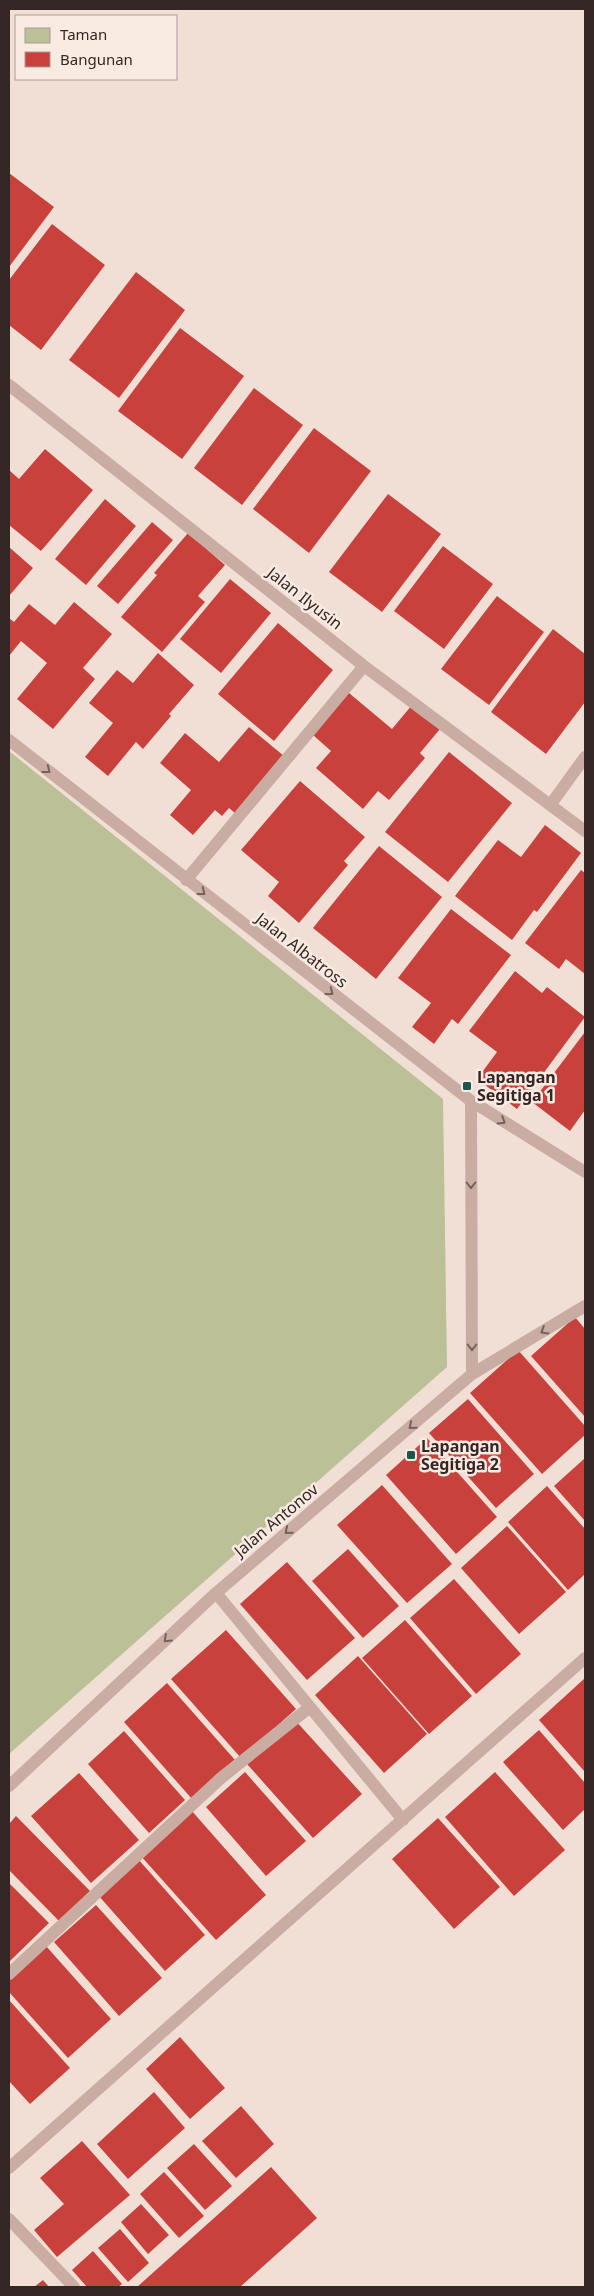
<svg xmlns="http://www.w3.org/2000/svg" width="594" height="2296" viewBox="0 0 594 2296" font-family="'Noto Sans',sans-serif">
<style>
.green{fill:#bbc096}
.building{fill:#c9413c}
.lines{fill:none;stroke-linecap:round;stroke-linejoin:round}
.lane{stroke:#c9aca2;stroke-width:12}
.oneway{stroke:#76625d}
.poi-dot{fill:#1a564d;stroke:#f9eae2;stroke-width:2}
.labels{text-anchor:middle;stroke-width:5;stroke-linejoin:round;paint-order:stroke}
.street-label{font-size:16px;fill:#332625;stroke:#f9eae2}
.poi-label{font-size:16px;font-weight:bold;fill:#332625;stroke:#f9eae2;text-anchor:start}
</style>
<rect width="100%" height="100%" fill="#f1dfd6"/>
<path class="green" d="M9,751L443,1099L447,1367L9,1754Z"/>
<path class="building" d="M9,173L54,207L9,267Z
M52,224L105,265L41,350L9,325V280Z
M136,272L185,310L119,398L69,360Z
M180,328L244,376L182,459L118,411Z
M254,388L303,425L242,505L194,468Z
M314,428L371,471L309,553L253,509Z
M45,449L93,490L41,551L9,525V470L19,479Z
M388,494L441,534L382,612L329,572Z
M105,499L136,526L86,585L55,559Z
M152,522L173,540L118,604L97,586Z
M188,533L225,565L198,596L205,602L162,652L121,617L157,575L154,573Z
M443,546L493,584L444,649L394,611Z
M9,547L33,568L9,596Z
M230,579L271,613L221,673L180,639Z
M497,596L544,632L489,705L441,669Z
M74,602L112,634L83,668L95,679L53,729L17,699L47,663L21,641L9,656V618L14,622L29,604L55,625Z
M278,623L333,670L274,741L218,694Z
M553,629L585,654V702L546,754L491,712Z
M158,653L194,685L169,714L171,716L143,749L136,742L108,776L85,757L113,723L89,703L117,670L133,683Z
M349,693L392,729L412,705L440,729L420,753L425,758L389,800L378,791L363,809L316,768L331,751L313,735Z
M249,727L284,756L235,813L229,808L222,816L215,810L193,835L170,815L191,790L160,763L185,733L219,762Z
M449,752L512,803L448,882L385,832Z
M300,781L365,837L344,861L348,865L299,923L268,896L279,882L241,850Z
M545,825L581,853L537,912L534,910L512,940L455,896L498,840L521,857Z
M379,846L442,897L376,979L313,928Z
M581,870L585,873V974L566,959L559,969L525,943Z
M451,909L511,955L458,1024L452,1019L434,1044L412,1027L431,1003L398,978Z
M515,971L542,993L547,987L585,1017L517,1109L477,1079L497,1052L469,1031Z
M585,1032V1110L570,1131L532,1102Z
M575,1317L585,1329V1417L531,1356Z
M518,1350L585,1426V1435L542,1474L470,1393Z
M468,1399L534,1474L496,1508L429,1433Z
M427,1438L497,1517L456,1554L386,1475Z
M585,1458V1521L554,1486Z
M382,1485L452,1564L407,1603L337,1525Z
M547,1486L585,1529V1574L568,1590L508,1522Z
M507,1526L566,1592L519,1634L461,1568Z
M348,1549L399,1606L363,1638L312,1581Z
M287,1562L355,1638L307,1680L240,1604Z
M454,1579L521,1654L476,1694L410,1618Z
M405,1620L472,1696L429,1734L362,1658Z
M226,1630L296,1709L241,1758L171,1679Z
M358,1656L427,1734L384,1773L315,1695Z
M585,1678V1772L539,1720Z
M167,1683L235,1760L192,1799L124,1722Z
M295,1720L362,1794L313,1838L247,1764Z
M539,1730L585,1783V1809L563,1830L503,1762Z
M124,1731L185,1800L149,1833L88,1764Z
M245,1772L306,1841L266,1876L206,1807Z
M495,1772L565,1850L514,1896L445,1817Z
M79,1773L139,1840L91,1883L31,1816Z
M191,1810L266,1895L216,1940L140,1855Z
M16,1816L90,1891L59,1921L9,1870V1824Z
M438,1818L500,1887L454,1929L392,1859Z
M138,1859L205,1935L165,1971L98,1895Z
M9,1883L49,1923L9,1962Z
M96,1905L162,1978L119,2016L54,1942Z
M46,1946L111,2019L68,2058L9,1992V1979Z
M9,2000L70,2068L30,2104L9,2081Z
M180,2037L225,2088L190,2119L146,2069Z
M154,2092L185,2128L128,2179L97,2144Z
M241,2106L274,2144L236,2178L202,2141Z
M82,2141L130,2195L57,2257L34,2230L64,2204L40,2178Z
M194,2144L232,2186L205,2210L167,2168Z
M271,2167L317,2218L240,2287H137Z
M164,2172L204,2216L179,2238L140,2194Z
M141,2204L169,2235L148,2254L121,2222Z
M120,2229L149,2263L128,2282L98,2248Z
M93,2251L122,2284L118,2287H87L72,2270Z
M43,2280L49,2287H34Z"/>
<g class="lines">
<path class="lane" d="M9,385L364,666L585,831
M9,740L471,1101L585,1172
M551,804L585,757
M186,880L364,666
M471,1101L472,1374
M216,1593L403,1820
M9,1786L216,1593L472,1374L585,1306
M9,1974L221,1778L310,1707
M9,2168L585,1658
M9,2219L74,2287"/>
</g>
<defs><path id="oneway-chevron" d="M-2-3.5L2.5 0L-2 3.5" fill="none" stroke-width="1.6" stroke-linecap="round" stroke-linejoin="round" transform="scale(1.25)"/></defs>
<g class="oneway">
<use href="#oneway-chevron" transform="translate(47 770) rotate(38)"/>
<use href="#oneway-chevron" transform="translate(202 892) rotate(38)"/>
<use href="#oneway-chevron" transform="translate(330 992) rotate(38)"/>
<use href="#oneway-chevron" transform="translate(502 1121) rotate(32)"/>
<use href="#oneway-chevron" transform="translate(471 1185) rotate(90)"/>
<use href="#oneway-chevron" transform="translate(544 1331) rotate(149)"/>
<use href="#oneway-chevron" transform="translate(472 1347) rotate(90)"/>
<use href="#oneway-chevron" transform="translate(412 1426) rotate(140)"/>
<use href="#oneway-chevron" transform="translate(288 1531) rotate(140)"/>
<use href="#oneway-chevron" transform="translate(167 1639) rotate(137)"/>
</g>
<g class="poi-dot">
<rect x="462" y="1081" width="10" height="10" rx="2.5"/>
<rect x="406" y="1450" width="10" height="10" rx="2.5"/>
</g>
<g class="labels">
<g class="street-label">
<text transform="translate(305 598) rotate(38)" y="6">Jalan Ilyusin</text>
<text transform="translate(302 950) rotate(38)" y="6">Jalan Albatross</text>
<text transform="translate(276 1520) rotate(-40)" y="6">Jalan Antonov</text>
</g>
<g class="poi-label">
<text x="477" y="1083">Lapangan<tspan x="477" dy="18">Segitiga 1</tspan></text>
<text x="421" y="1452">Lapangan<tspan x="421" dy="18">Segitiga 2</tspan></text>
</g>
</g>
<rect width="594" height="2296" fill="none" stroke="#332625" stroke-width="20"/>
<rect x="15" y="15" width="162" height="65" fill="#f9eae2" stroke="#aa9c96"/>
<rect x="25" y="28" width="25" height="15" fill="#bbc096" stroke="#aa9c96"/>
<text x="60" y="40" font-size="15" fill="#332625">Taman</text>
<rect x="25" y="52" width="25" height="15" fill="#c9413c" stroke="#aa9c96"/>
<text x="60" y="65" font-size="15" fill="#332625">Bangunan</text>
</svg>
